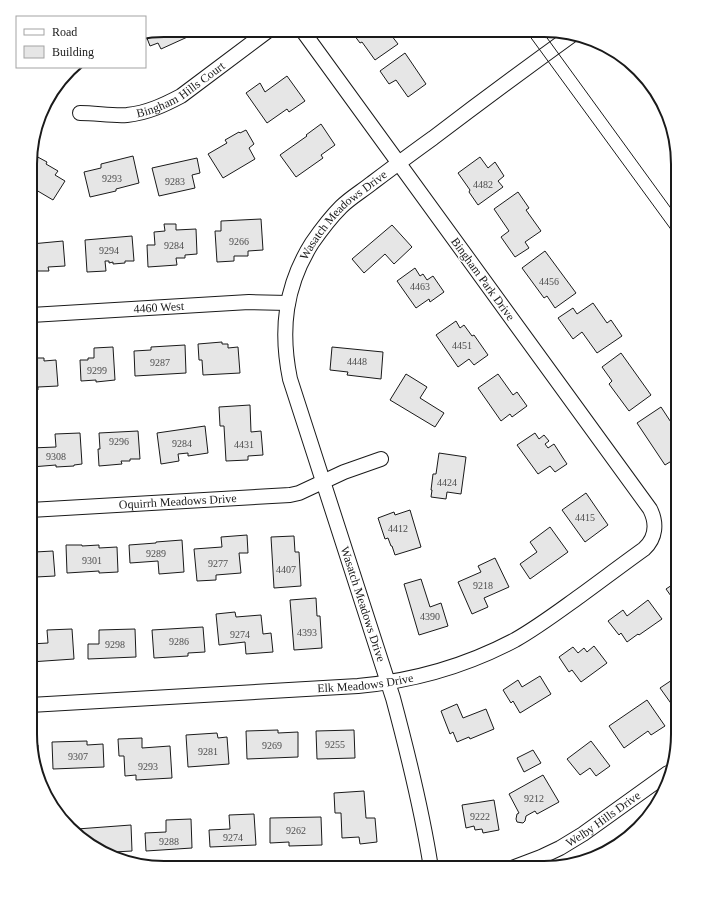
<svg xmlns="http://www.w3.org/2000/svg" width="708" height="898" viewBox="0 0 708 898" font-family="Georgia,serif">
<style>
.building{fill:#e6e6e6;stroke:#1a1a1a}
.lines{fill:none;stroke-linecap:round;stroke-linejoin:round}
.street-casing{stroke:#1a1a1a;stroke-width:16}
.street{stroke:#fff;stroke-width:14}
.tram{stroke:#1a1a1a;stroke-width:1}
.labels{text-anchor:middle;stroke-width:3;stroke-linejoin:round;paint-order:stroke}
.number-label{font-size:10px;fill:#4d4d4d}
.street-label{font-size:12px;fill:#1a1a1a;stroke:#fff}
.rim{fill:none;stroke:#1a1a1a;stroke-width:2}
</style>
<rect width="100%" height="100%" fill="#fff"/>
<path class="building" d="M164,30H192L194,34L161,49L158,43L150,46L145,33Z
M351,31H388L398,44L375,60L362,42L360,43Z
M405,53L426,84L408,97L396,80L389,84L380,71Z
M287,76L305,101L289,112L287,109L267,123L246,93L260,83L265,92Z
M321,124L335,145L321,155L323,158L296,177L280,155L307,136L306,135Z
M246,130L254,144L249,148L255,159L223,178L208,154L227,143L225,140L239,132L240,133Z
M34,155L47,162L46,164L58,171L55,175L65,181L53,200L31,187V160Z
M133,156L139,183L116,189V191L90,197L84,172L101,168V164Z
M480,157L488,168L495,162L504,176L498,181L503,187L478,205L469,192L470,190L458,173Z
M197,158L200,173L192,175L195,188L159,196L152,168Z
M518,192L529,208L526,210L541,231L525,242L529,248L515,257L501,237L509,231L494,209Z
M261,219L263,250L248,251V256H234V261L217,262L215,231H221V221Z
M164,224H176V230L196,229L197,254L185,255V258H176L177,265L148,267L147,245H155L154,232L165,231Z
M392,225L412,247L394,264L385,254L364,273L352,259Z
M132,236L134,261H125V263L113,264V262L109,263V261H105L106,271L87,272L85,240Z
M63,241L65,266L48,267L49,271H37V275L31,276V244Z
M545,251L576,293L555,308L547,296L544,298L522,268Z
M415,268L420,276L423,274L427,280L433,276L444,292L430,302L429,299L416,308L397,281Z
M593,303L607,323L611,320L622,336L597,353L582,332L573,339L558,318L573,308L577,314Z
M456,321L460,328L464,325L472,336L474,335L488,355L474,365L469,359L458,367L436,335Z
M222,342V344H228V348L238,347L240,373L203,375L202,360H199L198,344Z
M185,345L186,373L135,376L134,351L151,350V347Z
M113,347L115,380L96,382V380L81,381L80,360H88V358H94V348Z
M332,347L383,352L381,379L347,375L348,372L330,370Z
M35,351L36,358H44V361L56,360L58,386L38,387V390L31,391V352Z
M621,353L651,395L629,411L609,384L612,381L602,367Z
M406,374L427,387L420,398L444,413L435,427L390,400Z
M498,374L513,395L517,392L527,406L512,417L510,414L501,421L478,388Z
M250,405L251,432L261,431L263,455L248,456V460L226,461L224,426H220L219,407Z
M661,407L678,433V457L665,465L637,423Z
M205,426L208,453L188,456V453L178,454L179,461L161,464L157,433Z
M138,431L140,459H130V461H121L122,464L99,466L98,449H100L99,433Z
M80,433L82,464L74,465V466L56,467V465L31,467V448L56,447L55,434Z
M535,433L539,439L544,435L549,441L545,444L548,448L554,444L563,458L567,464L555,472L550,466L538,474L517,445Z
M439,453L466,457L461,494L447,492L446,499L431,497L432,490H431L433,474H436Z
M586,493L608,525L585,542L562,510Z
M410,510L421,547L395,555L392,546H391L388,538L385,539L378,518L394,512L395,515Z
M550,527L568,552L530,579L520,564L537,552L530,542Z
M247,535L248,553H239L241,573L216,575V580L197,581L194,549L222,547L221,537Z
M294,536L295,552H299L301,586L274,588L271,537Z
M182,540L184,572L159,574L158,561L130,563L129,545L156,543V542Z
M66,545H82V546L99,545V548L117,547L118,572L99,573V571L67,573Z
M30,548H35V552L53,551L55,576L36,577L35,574L30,575Z
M495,558L509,587L484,598L488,607L472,614L458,582L481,572L478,566Z
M421,579L430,607L441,603L448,626L419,635L404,584Z
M678,581V601L676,603L666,589Z
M316,598L317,616H320L322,648L294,650L290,600Z
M648,600L662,619L639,635L638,634L627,642L621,633L619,635L608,621L623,610L627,616Z
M235,612L236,617L261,615L263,634L271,633L273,652L246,654L245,642L219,645L216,614Z
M203,627L205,652L188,653V656L154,658L152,630Z
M72,629L74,659L30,662V644L48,643L47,630Z
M135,629L136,657L88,659V644H99V630Z
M594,646L607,663L581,682L572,670L569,672L559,657L573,647L578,653L584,648L587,652Z
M540,676L551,694L520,713L513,701L511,703L503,690L518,680L522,687Z
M678,676V707L675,709L660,688Z
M647,700L665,726L651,735L648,731L624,748L609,726Z
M457,704L463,718L486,709L494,729L470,739L469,737L457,742L453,732L450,734L441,711Z
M278,730V733L298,732V757L247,759L246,731Z
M354,730L355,758L317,759L316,731Z
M217,733L218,738L227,737L229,764L188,767L186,735Z
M142,738V748L170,746L172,778L136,780V775L125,776L124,756H119L118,739Z
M87,741V745L103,744L104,767L53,769L52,742Z
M591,741L610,766L596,776L590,768L580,775L567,759Z
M33,745H38V760H37Z
M533,750L541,763L524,772L517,758Z
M543,775L559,802L537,814L535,811L526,816L525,821L523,823L517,822L516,819L517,814L519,813L509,794Z
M364,791L366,818H375L377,842L360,844L359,837L342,838L341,813H335L334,793Z
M494,800L499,830L483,833L482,829L475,830L474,826L466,828L462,805Z
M254,814L256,845L210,847L209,830L230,829L229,815Z
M321,817L322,845L289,846V842L270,843V818Z
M191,819L192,848L146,851L145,833L166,832V820Z
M131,825L132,851L114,852V854L90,846L77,832V829Z"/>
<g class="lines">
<g class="street-casing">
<g id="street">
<path id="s1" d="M80,113C96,113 112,116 127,115C147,113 164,105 181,96L269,30"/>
<path id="s2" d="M31,315L249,302L288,303"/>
<path id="s3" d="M30,510L290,495L299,493L344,472L381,459"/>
<path id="s4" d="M30,705L358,686C413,681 466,666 515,640C538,627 559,611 580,596C602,580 623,564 644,549C656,538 657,523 650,509L302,30"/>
<path id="s5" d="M431,868C422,810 408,754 393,698L290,379C280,330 285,286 312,243C321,230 330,218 341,207C350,198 362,191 372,183C392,168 412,153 433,138C479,103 525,69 572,35"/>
<path id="s6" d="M512,868L541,857L560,848L583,834L668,773"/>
</g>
</g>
<use href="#street" class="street"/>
<path class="tram" d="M526,31L678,239
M542,31L678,218"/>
</g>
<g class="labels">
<g class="number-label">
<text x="112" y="182">9293</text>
<text x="175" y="185">9283</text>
<text x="483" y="188">4482</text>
<text x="239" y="245">9266</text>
<text x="174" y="249">9284</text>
<text x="109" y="254">9294</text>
<text x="549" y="285">4456</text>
<text x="420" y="290">4463</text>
<text x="462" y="349">4451</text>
<text x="357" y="365">4448</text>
<text x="160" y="366">9287</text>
<text x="97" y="374">9299</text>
<text x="119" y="445">9296</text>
<text x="182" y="447">9284</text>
<text x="244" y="448">4431</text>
<text x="56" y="460">9308</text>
<text x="447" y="486">4424</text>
<text x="585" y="521">4415</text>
<text x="398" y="532">4412</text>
<text x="156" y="557">9289</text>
<text x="92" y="564">9301</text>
<text x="218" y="567">9277</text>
<text x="286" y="573">4407</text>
<text x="483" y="589">9218</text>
<text x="430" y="620">4390</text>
<text x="307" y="636">4393</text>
<text x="240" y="638">9274</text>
<text x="179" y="645">9286</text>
<text x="115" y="648">9298</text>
<text x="335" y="748">9255</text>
<text x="272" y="749">9269</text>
<text x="208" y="755">9281</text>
<text x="78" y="760">9307</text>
<text x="148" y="770">9293</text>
<text x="534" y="802">9212</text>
<text x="480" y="820">9222</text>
<text x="296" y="834">9262</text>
<text x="233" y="841">9274</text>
<text x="169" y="845">9288</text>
</g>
<g class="street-label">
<text dy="4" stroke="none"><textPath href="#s1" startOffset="107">Bingham Hills Court</textPath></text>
<text dy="4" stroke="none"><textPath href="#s5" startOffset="693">Wasatch Meadows Drive</textPath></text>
<text transform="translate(483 279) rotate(54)" y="4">Bingham Park Drive</text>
<text dy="4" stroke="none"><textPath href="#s2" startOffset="128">4460 West</textPath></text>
<text dy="4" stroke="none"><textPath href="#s3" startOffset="148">Oquirrh Meadows Drive</textPath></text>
<text transform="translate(363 604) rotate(72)" y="4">Wasatch Meadows Drive</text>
<text dy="4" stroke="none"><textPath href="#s4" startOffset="336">Elk Meadows Drive</textPath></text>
<text dy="4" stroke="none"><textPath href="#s6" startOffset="104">Welby Hills Drive</textPath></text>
</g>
</g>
<path d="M0 0H708V898H0ZM164 37H544A127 127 0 0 1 671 164V734A127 127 0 0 1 544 861H164A127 127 0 0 1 37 734V164A127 127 0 0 1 164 37Z" fill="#fff" fill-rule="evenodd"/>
<path class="rim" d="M164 37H544A127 127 0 0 1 671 164V734A127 127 0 0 1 544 861H164A127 127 0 0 1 37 734V164A127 127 0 0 1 164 37Z"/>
<rect x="16" y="16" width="130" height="52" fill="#ffffff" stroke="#a3a3a3"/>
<rect x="24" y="29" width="20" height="6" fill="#ffffff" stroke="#a3a3a3"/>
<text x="52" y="36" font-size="12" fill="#1a1a1a">Road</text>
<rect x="24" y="46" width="20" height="12" fill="#e6e6e6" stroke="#a3a3a3"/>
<text x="52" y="56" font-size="12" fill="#1a1a1a">Building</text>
</svg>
